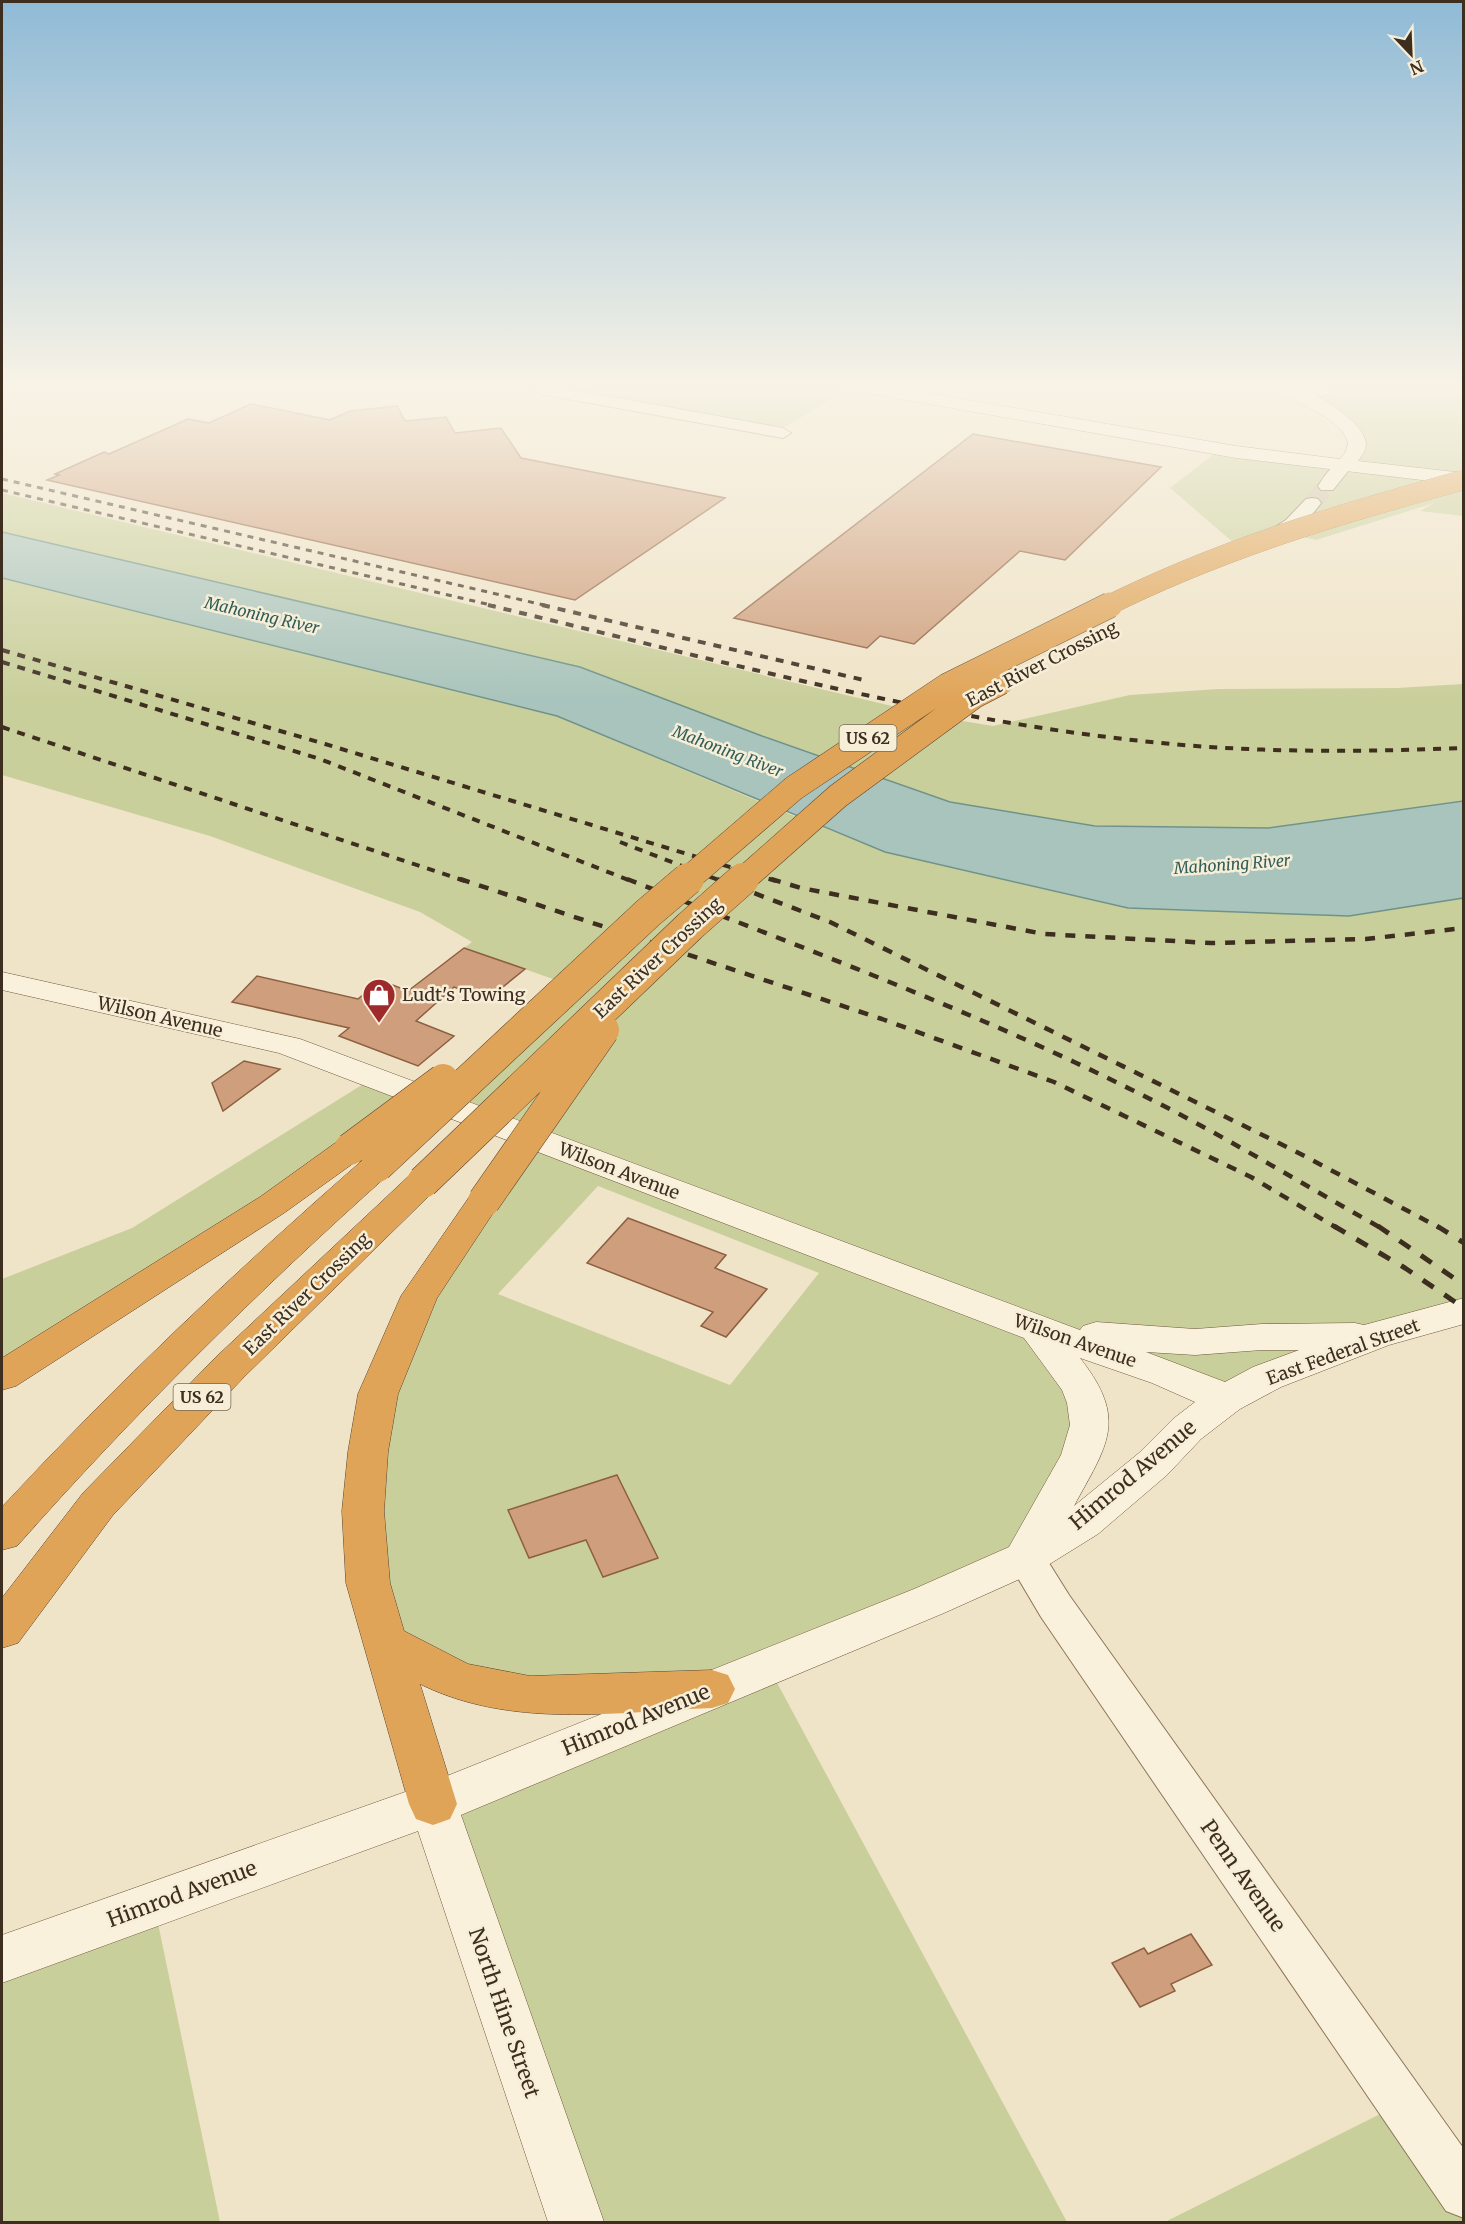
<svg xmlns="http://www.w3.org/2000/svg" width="1465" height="2224" viewBox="0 0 1465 2224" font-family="Merriweather,serif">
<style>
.green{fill:#c9cf9b;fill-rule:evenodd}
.water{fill:#a9c4bc;stroke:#6f938a;stroke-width:1.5}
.building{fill:#cf9f7d;stroke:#8d5f41;stroke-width:1.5}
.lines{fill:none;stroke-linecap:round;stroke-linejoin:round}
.street-tunnel{stroke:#ccc0a6;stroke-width:18;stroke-dasharray:18 9;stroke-linecap:butt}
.street-casing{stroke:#8d765c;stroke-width:2}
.secondary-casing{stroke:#6f573f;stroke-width:1}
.highway-casing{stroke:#5b4430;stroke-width:1}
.street{fill:#faf1dc;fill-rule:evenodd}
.secondary{fill:#faf1dc;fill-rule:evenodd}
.highway{fill:#e0a458;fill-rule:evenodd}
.rail-far3{stroke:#3d2e20;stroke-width:3;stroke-dasharray:6 6;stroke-linecap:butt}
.rail-far2{stroke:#3d2e20;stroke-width:4;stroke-dasharray:8 8;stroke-linecap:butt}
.rail-far1{stroke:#3d2e20;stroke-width:4.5;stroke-dasharray:10 10;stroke-linecap:butt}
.rail{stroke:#3d2e20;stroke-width:5;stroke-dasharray:13 13;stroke-linecap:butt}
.highway-bridge-far2-casing{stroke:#5b4430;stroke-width:20;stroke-linecap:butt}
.highway-bridge-far1-casing{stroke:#5b4430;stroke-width:26;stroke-linecap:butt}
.highway-bridge-casing{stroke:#5b4430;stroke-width:33;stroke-linecap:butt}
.highway-bridge-far2{stroke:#e0a458;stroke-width:20}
.highway-bridge-far1{stroke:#e0a458;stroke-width:25}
.highway-bridge{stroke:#e0a458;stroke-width:32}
.labels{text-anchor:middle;stroke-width:5;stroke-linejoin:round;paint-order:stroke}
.far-water-label{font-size:16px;font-style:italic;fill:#2f5d5a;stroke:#f7eed8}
.shield{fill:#f7eed8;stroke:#756857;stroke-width:1.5}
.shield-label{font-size:16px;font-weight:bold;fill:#3d2e20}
.street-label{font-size:18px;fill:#3d2e20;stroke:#f7eed8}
.poi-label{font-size:18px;fill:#3d2e20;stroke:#f7eed8;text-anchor:start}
.near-street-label{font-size:21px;fill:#3d2e20;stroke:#f7eed8}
</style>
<rect width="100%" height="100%" fill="#f0e4c8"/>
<path class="green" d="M540,389H848L777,432Z
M1329,389H1463V516L1420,511L1434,503L1316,540L1283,532L1243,551L1170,488L1219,450L1344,466L1357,438L1295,394Z
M2,493L938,717L993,726L1130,695L1218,689L1397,688L1463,684V801L1269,828L1095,826L950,802L762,736L580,667L2,532Z
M2,578L557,716L772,807L885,852L1349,916L1463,898V1312L1226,1399L1038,1329L1087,1403L1025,1558L768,1666L1067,2222H576L433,1804L710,1689L530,1695L385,1642L378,1394L530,1137L443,1104L2,1376V1279L132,1228L373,1078L417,1099L570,985L464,948L472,942L420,912L210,836L2,775ZM598,1186L819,1273L730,1385L498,1294ZM617,1475L658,1558L603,1577L586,1540L529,1558L508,1510Z
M154,1904L220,2222H2V1959Z
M1402,2103L1463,2193V2222H1165Z"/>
<path class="water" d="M2,532L580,667L762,736L950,802L1095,826L1269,828L1463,801V898L1349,916L1128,908L885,852L557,716L2,578Z"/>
<path class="building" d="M251,404L330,420L350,411L397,406L405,421L446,417L455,433L501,428L521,458L725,498L575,600L47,480L59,475L55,474L104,452L109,454L188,419L209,423Z
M973,434L1161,467L1065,560L1020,551L914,644L880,636L867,648L734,618Z
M464,948L525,969L488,999L454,987L416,1021L454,1036L418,1066L339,1036L349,1028L232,1002L257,976L358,999L380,980L408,991Z
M244,1061L280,1069L223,1111L212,1083Z
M628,1218L726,1255L715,1268L767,1289L726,1337L701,1326L713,1312L587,1263Z
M617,1475L658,1558L603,1577L586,1540L529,1558L508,1510Z
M1191,1934L1212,1965L1171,1984L1175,1991L1140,2007L1112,1963L1144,1948L1148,1954Z"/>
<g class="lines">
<path class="street-tunnel" d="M1312,503L1327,486"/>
<g class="street-casing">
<path id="street" d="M532,389H568L783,428L791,433L783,438L540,394Z
M1295,389H1337C1329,397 1300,400 1289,397L1287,394L1289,391Z
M1343,461L1349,462L1352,466L1333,490H1321L1318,486C1324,477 1332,463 1343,461Z
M1312,498L1318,499L1321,503C1310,519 1279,551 1258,546L1256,542L1258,538L1286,520L1306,499Z
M1025,1543L1039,1547L1069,1595L1464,2149V2218L1446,2211L1041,1617L1006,1558L1011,1547Z"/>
</g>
<g class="secondary-casing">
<path id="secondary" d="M863,389H904L1236,446L1340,459L1345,453L1348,443C1342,419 1299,403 1278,393L1275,389C1283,389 1292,388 1299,389C1318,394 1366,423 1366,444C1366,450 1362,456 1358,461L1464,473V485L1236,458L872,394Z
M2,972L300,1039L1080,1330L1083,1326L1096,1322L1195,1329L1262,1324L1355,1323L1364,1325L1464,1298V1324L1389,1345L1281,1387L1240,1409L1201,1439L1167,1475L1098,1534L1040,1570L944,1613L461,1815L604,2222H548L418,1831L2,1983V1935L422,1786L914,1589L1009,1547L1061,1455L1070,1425L1067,1403L1062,1390L1024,1338L279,1053L2,990ZM1262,1350H1299L1253,1367L1225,1382L1146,1352L1195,1355ZM1080,1358L1152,1383L1195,1402L1173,1419L1139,1453L1074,1506C1107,1445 1129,1420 1080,1358Z"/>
</g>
<g class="highway-casing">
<path id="highway" d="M350,1138L362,1141L367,1149L362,1157L284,1213L16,1386L2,1390V1358L260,1197L338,1141Z
M377,1155L389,1158L394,1166L389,1174C258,1291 134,1414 17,1546L2,1550V1507C116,1384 238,1269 365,1158Z
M423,1171L435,1174L440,1182L435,1190L244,1377L113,1515L18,1643L2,1648V1598L83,1493L216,1357L411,1174Z
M484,1190L496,1193L501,1201L437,1298L398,1394L388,1452L384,1511L390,1583L404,1631L468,1664L530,1676L712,1670L728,1675L735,1689L728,1703L712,1708C614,1712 511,1729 420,1684L457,1804L450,1819L433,1825L416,1819L409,1804L346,1583L342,1511L348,1452L358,1394L401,1296L472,1193Z"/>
</g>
<use href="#street" class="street"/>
<use href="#secondary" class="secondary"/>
<use href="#highway" class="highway"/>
<path class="rail-far3" d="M2,479L548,606
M2,490L495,606"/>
<path class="rail-far2" d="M488,605C707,657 926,719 1151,742C1255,753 1359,752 1464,748
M542,605L868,681
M2,650L325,744L776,881
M2,662L320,759L631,881
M2,727L465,881
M620,842L721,881"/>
<path class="rail-far1" d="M460,879L882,1019L1054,1082L1251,1177L1337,1228
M627,879C800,947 976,1011 1142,1095C1223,1135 1302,1184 1381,1228
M717,879L830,922L1293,1150L1440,1228
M771,879L801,888L1044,934L1211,943L1366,939L1464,928"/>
<path class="rail" d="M1334,1226L1405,1268L1464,1308
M1378,1226L1464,1285
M1437,1226L1464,1243"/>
<g class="highway-bridge-far2-casing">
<path id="highway-bridge-far2" d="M1107,606C1224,548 1339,514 1464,480"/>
</g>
<g class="highway-bridge-far1-casing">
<path id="highway-bridge-far1" d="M686,881L794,788L947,686L1110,605
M742,881L838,796L974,696L1001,682"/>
</g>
<g class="highway-bridge-casing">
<path id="highway-bridge" d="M350,1149L443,1080
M377,1166L648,913L688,879
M423,1182L690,926L743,879
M484,1201L603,1030"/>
</g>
<use href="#highway-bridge-far2" class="highway-bridge-far2"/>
<use href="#highway-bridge-far1" class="highway-bridge-far1"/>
<use href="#highway-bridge" class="highway-bridge"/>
</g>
<linearGradient id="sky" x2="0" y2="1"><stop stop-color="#8fbad6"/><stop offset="0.55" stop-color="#f8f3e6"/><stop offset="1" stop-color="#f8f3e6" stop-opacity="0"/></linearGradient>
<rect width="1465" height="701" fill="url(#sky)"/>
<defs>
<g id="shop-pin" transform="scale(1.725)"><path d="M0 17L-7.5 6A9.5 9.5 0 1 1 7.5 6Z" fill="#9e2a2b" stroke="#f7eed8"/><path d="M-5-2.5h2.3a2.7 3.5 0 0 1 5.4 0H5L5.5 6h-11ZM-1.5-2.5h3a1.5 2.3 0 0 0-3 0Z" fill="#fff"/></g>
</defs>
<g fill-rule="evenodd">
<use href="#shop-pin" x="379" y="995"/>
</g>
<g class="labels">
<g class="far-water-label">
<text transform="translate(262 615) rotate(13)" y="6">Mahoning River</text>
<text transform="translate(728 751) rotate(21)" y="6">Mahoning River</text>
<text transform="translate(1232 864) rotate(-4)" y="6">Mahoning River</text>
</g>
<g class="shield">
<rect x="839.5" y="725" width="57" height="26" rx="4.5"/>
<rect x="173.5" y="1384" width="57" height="26" rx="4.5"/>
</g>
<g class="shield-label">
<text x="868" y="744">US 62</text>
<text x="202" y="1403">US 62</text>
</g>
<g class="street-label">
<text transform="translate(1042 664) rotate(-27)" y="6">East River Crossing</text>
<text transform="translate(658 958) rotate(-43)" y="6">East River Crossing</text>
<text transform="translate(160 1017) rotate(13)" y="6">Wilson Avenue</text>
<text transform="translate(619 1171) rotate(21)" y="6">Wilson Avenue</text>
<text transform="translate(307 1294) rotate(-44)" y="6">East River Crossing</text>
<text transform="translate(1075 1341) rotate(19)" y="6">Wilson Avenue</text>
<text transform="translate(1343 1352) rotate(-20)" y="6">East Federal Street</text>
</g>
<g class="poi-label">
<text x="402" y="1001">Ludt's Towing</text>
</g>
<g class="near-street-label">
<text transform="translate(1133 1475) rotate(-40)" y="7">Himrod Avenue</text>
<text transform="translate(636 1720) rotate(-22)" y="7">Himrod Avenue</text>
<text transform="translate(1243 1876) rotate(55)" y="7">Penn Avenue</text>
<text transform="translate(182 1894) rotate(-20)" y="7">Himrod Avenue</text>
<text transform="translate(504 2013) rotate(71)" y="7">North Hine Street</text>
</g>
</g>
<rect width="1465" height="2224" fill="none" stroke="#3d2e20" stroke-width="6"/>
<g transform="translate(1411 54) rotate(157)" stroke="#f7eed8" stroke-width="4.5" paint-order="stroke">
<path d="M0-4.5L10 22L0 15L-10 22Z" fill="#3d2e20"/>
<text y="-9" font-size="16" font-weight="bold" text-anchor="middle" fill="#3d2e20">N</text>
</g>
</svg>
